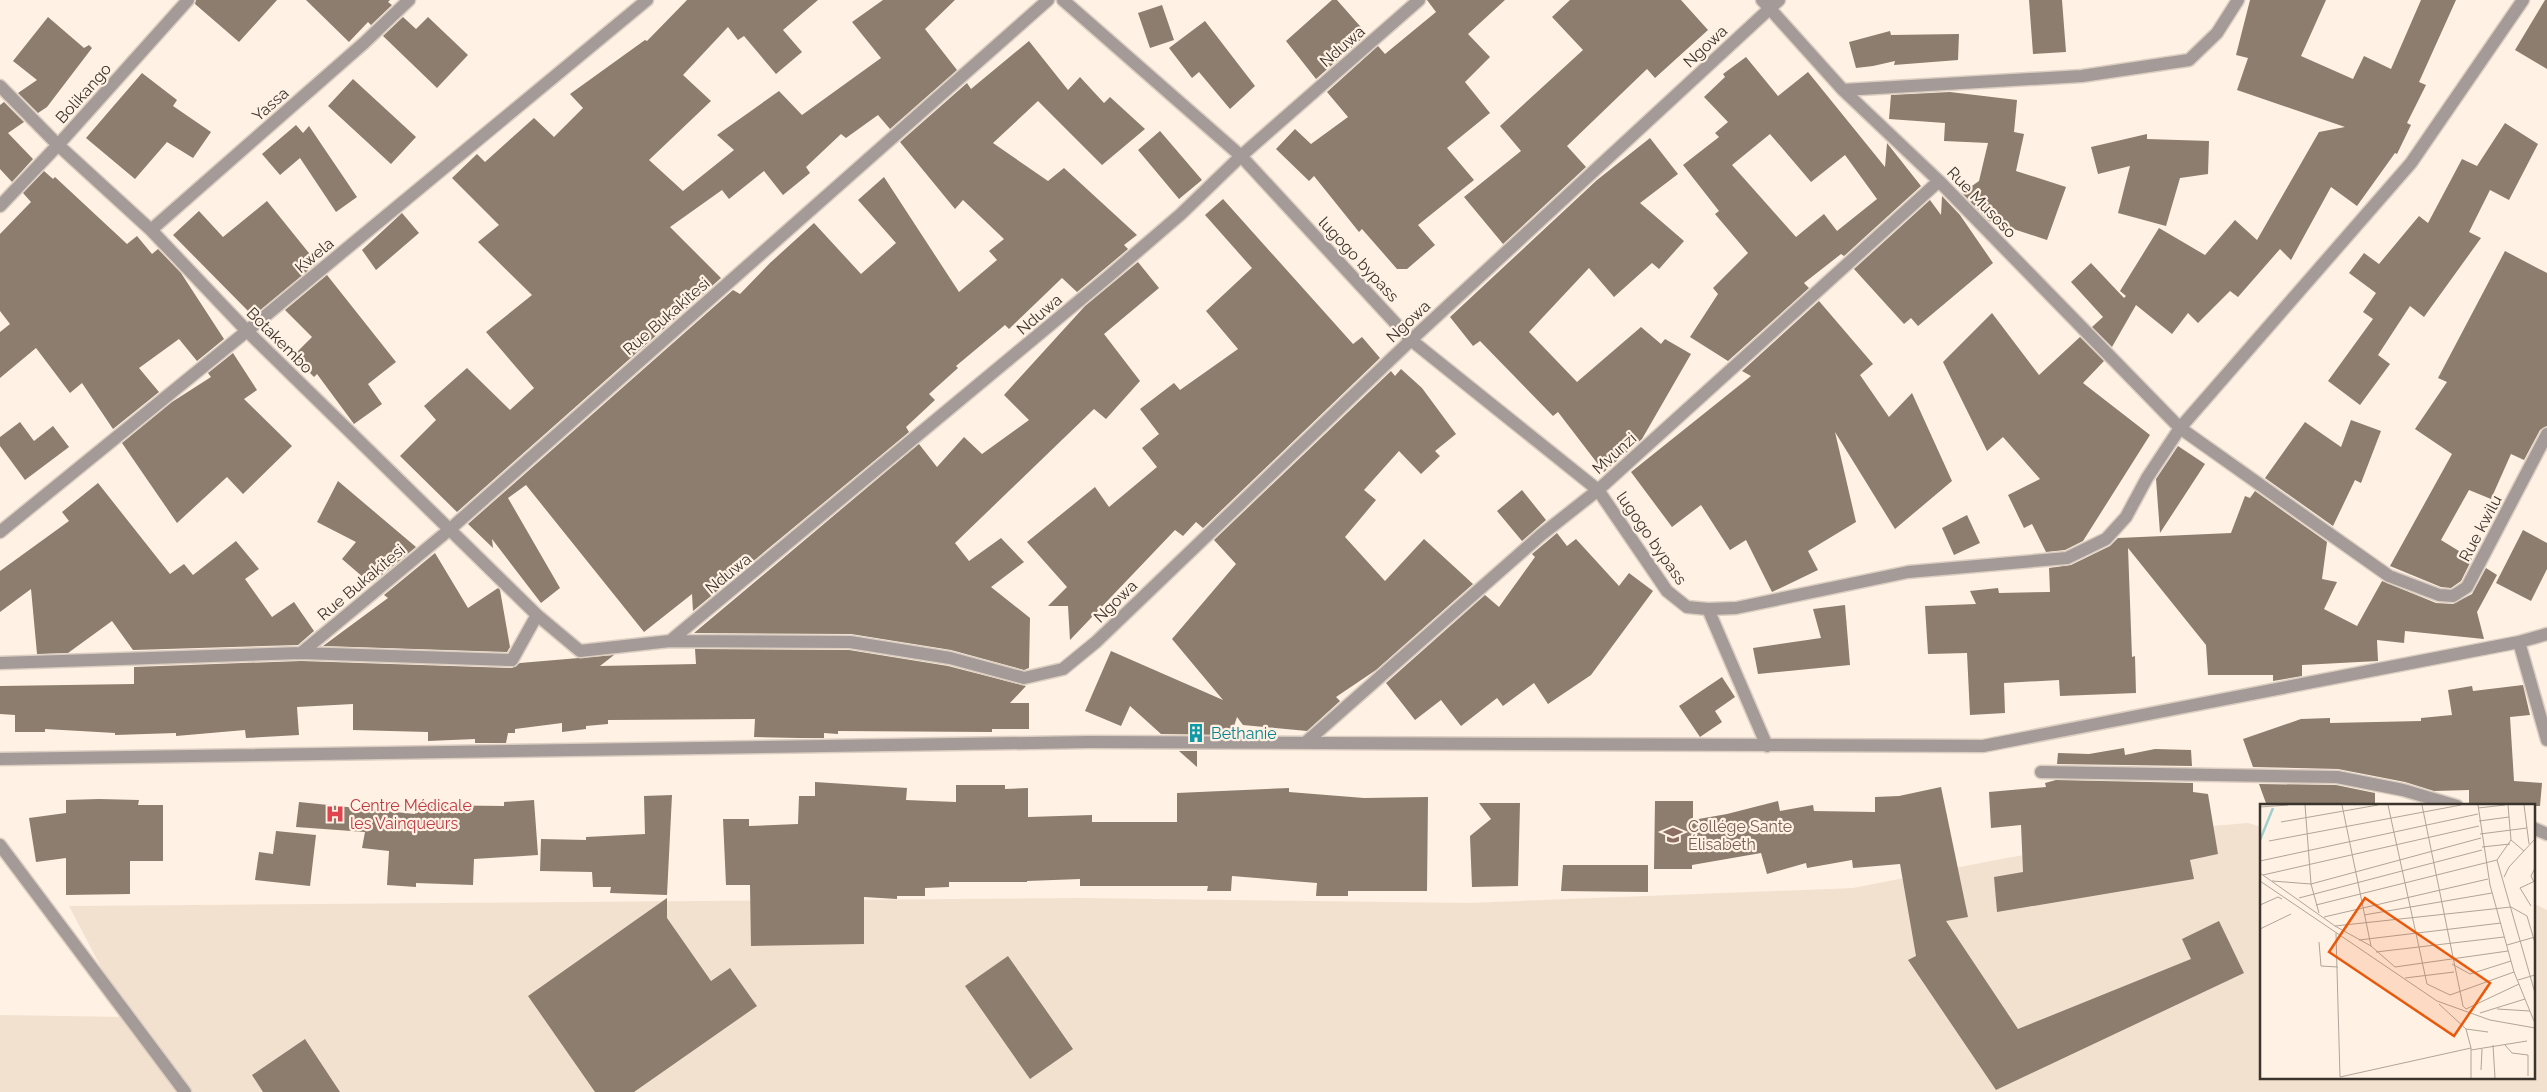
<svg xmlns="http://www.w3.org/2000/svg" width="2547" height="1092" viewBox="0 0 2547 1092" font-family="Raleway,sans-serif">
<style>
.built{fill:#f3e1d0}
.building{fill:#8c7d6e;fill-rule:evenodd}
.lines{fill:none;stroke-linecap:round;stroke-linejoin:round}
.minor-casing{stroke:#dccfc2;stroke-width:15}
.minor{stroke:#a49a97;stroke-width:12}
.labels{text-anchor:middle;stroke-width:4.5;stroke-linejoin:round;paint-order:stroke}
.street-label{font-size:16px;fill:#3a342d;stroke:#fff1e3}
.culture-label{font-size:16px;fill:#0d838f;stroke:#fff1e3;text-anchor:start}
.health-label{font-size:16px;fill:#be3a42;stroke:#fff1e3;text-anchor:start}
.education-label{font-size:16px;fill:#785e54;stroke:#fff1e3;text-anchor:start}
.inset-river{fill:none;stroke:#9ed0d0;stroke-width:2.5}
.inset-road{fill:none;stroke:#b0a59a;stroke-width:1}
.view{fill:#e8590c;fill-opacity:0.15;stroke:#e8590c;stroke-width:2.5}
.inset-edge{fill:none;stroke:#3a342d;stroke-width:2.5}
</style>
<rect width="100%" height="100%" fill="#fff1e3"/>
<path class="built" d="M2248,823L2261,827V1078H2533V903L2547,910V1092H0V1015L127,1017L69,906L1080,898L1469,903L1853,888L2006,858L2189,828Z"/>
<path class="building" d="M196,0H277L239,42L195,4Z
M306,0H390L388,2L392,5L371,25L368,22L349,42Z
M687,0H818L783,30L802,52L776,74L744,36L738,40L728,27L683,75L711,101L649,160L683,191L734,150L717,135L779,91L802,115L881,58L852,22L883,0H955L925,29L957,70L890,129L878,115L846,138L841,134L806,167L810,173L783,195L764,171L729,199L722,190L670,227L721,278L457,512L400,456L436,420L424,406L467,368L510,410L534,388L486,332L532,295L478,242L499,225L452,178L477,154L485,162L534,118L554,137L583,108L570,94L645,40L647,41Z
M1332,0H1337L1367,34L1316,79L1286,41Z
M1427,0H1505L1468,34L1490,57L1465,82L1490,113L1447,148L1474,180L1418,225L1435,245L1407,269H1397L1362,229L1359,232L1314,176L1309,181L1276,149L1295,129L1311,144L1348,117L1327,92L1378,46L1385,54L1436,12Z
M1570,0H1681L1708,30L1655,78L1647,69L1567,146L1586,167L1503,244L1464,197L1521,151L1500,126L1583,50L1552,17Z
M2029,0H2062L2066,52L2033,54Z
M2250,0H2326L2301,56L2353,79L2364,56L2391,69L2421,0H2456L2419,82L2426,85L2407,123L2411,125L2397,154L2395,153L2357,206L2331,187L2291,260L2280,249L2238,297L2230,291L2198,323L2188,313L2172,334L2136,305L2112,347L2092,327L2103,317L2071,282L2091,263L2124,298L2126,296L2120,291L2159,228L2205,255L2235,220L2257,240L2319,132L2345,127L2237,90L2248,58L2236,55Z
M2545,0H2547V69L2515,50Z
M1162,5L1174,40L1150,48L1138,13Z
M48,17L84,48L89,45L92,48L47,107L38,113L18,93L37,80L13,61Z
M403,17L416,29L428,17L468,55L437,88L383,36Z
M1205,21L1255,86L1230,109L1199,72L1192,78L1169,48Z
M1890,31L1891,35L1959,34L1958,60L1894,65L1895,61L1873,66L1856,68L1849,42Z
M1029,41L1068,90L1080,77L1104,103L1110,97L1145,129L1102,165L1038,101L993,143L1048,181L1064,168L1137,235L1124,245L1128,249L1077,292L1062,278L1009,329L1005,325L956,366L958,368L929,394L935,400L906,427L909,432L693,611L692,594L644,632L526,485L508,498L560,588L541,603L492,539L493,548L468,524L733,290L740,294L770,263L814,223L861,274L896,243L858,200L884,177L959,292L997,260L989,251L1004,239L963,200L955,209L900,142L967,83L971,89Z
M1746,57L1778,96L1808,72L1885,167L1887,143L1921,186L1844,256L1841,254L1804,283L1809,288L1728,361L1690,337L1718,294L1713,288L1748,253L1715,214L1719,211L1683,165L1719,137L1715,133L1728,122L1704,97L1725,77L1723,74ZM1770,134L1811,182L1845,155L1877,199L1837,231L1824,214L1796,237L1732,165Z
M142,73L177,100L173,106L211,132L193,158L167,142L135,179L86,138Z
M353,79L416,137L391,164L328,106Z
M1950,92L2017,100L2014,132L2024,134L2016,171L2066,187L2047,240L1989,221L1962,193L1979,181L1988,143L1944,141L1945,123L1889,119L1891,95Z
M4,102L24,122L8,133L33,159L12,182L0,169V105Z
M2505,123L2538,144L2509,200L2490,190L2469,232L2481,238L2424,317L2410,306L2378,355L2390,364L2360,405L2328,381L2373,319L2363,312L2376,293L2349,273L2364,253L2379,264L2419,216L2428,223L2462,159L2477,166Z
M296,125L303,133L309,126L357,197L336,212L300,158L280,175L262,154Z
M1160,131L1202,180L1179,199L1138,150Z
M2147,134V139L2209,141L2208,174L2180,178L2166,226L2118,213L2130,166L2098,174L2091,147Z
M1650,138L1678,174L1640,203L1684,241L1659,269L1652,263L1614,297L1589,268L1529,332L1577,382L1641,327L1661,344L1665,339L1691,354L1642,439L1604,472L1558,412L1553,416L1480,341L1473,346L1450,317L1597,180Z
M44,171L53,179L55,177L127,244L137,236L152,254L158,249L181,273L224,339L197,361L179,339L139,368L159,392L113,429L82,383L70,393L36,348L0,378V332L10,324L0,311V234L31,202L23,193Z
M1942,196L1960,215L1993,263L1918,326L1911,318L1904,324L1854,269L1930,200L1941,215Z
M1223,199L1353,344L1362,337L1380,358L1203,528L1196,522L1183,536L1175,530L1070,640L1068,606H1048L1067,587L1027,542L1095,487L1109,507L1157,467L1142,448L1159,434L1140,409L1174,383L1180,390L1238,349L1206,311L1252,268L1205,215Z
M267,201L317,263L253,316L173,235L199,211L223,237Z
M402,213L419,233L376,270L362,250Z
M2505,251L2547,273V426L2540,430L2524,460L2511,454L2491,499L2469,490L2441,540L2472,559L2461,581L2451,588L2441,587L2390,566L2452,454L2415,429L2447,382L2438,378Z
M1138,262L1159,288L1104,334L1140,381L1106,419L1094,409L955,543L969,561L1001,538L1024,562L991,587L1030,618L1029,668L1024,670L951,650L851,634L694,633L919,444L937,467L964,437L982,454L1029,420L1004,395L1085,306Z
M327,275L396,362L368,384L382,404L354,424L317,374L314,377L293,356L312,337L285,310Z
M1819,301L1873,364L1860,375L1889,417L1912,393L1952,481L1895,529L1835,432L1856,522L1808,551L1818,570L1772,592L1746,540L1730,550L1701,505L1672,527L1631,472L1751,376L1742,371Z
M1992,313L2039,375L2080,337L2104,361L2083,383L2150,435L2083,541L2065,550L2046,552L2032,524L2024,528L2008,495L2040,479L2003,437L1987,451L1943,362Z
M233,353L257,390L244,399L292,446L243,494L227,477L177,523L122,443L172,402L211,377L208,373Z
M1401,369L1422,388L1456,434L1435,451L1440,456L1421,474L1399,451L1364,490L1376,500L1345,537L1385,581L1424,539L1473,584L1376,670L1336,697L1340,701L1307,731L1243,725L1237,717L1231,735L1161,734L1130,706L1121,726L1085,711L1111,651L1223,700L1172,639L1236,564L1214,540L1391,371L1395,376Z
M2351,420L2381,431L2361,483L2355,480L2333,526L2265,478L2305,422L2341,447Z
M20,422L34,441L53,426L69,447L25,480L0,446V437Z
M2178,446L2205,464L2160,533L2156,479Z
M338,481L416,547L371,584L342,559L356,542L317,522Z
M98,483L170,574L184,564L193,575L236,541L259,569L245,579L272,617L294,602L314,631L298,645L133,650L112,621L68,653L37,654L31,589L0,612V571L69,521L62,512Z
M1522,490L1546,520L1522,541L1497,511Z
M2255,491L2327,542L2322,579L2337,582L2324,609L2357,626L2382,581L2436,603L2453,604L2472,594L2486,568L2497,575L2477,612L2484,639L2405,631L2404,643L2377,640L2378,661L2302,665V676L2273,681V675H2208L2206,645L2128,548L2132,657L2135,656L2136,693L2060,696L2059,680L2004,683L2005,713L1970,715L1967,653L1928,654L1925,606L1976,604L1970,591L1998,588L1999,593L2050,592L2049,568L2071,565L2110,546L2118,538L2231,533L2245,496L2250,498Z
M1967,515L1980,543L1954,555L1942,528Z
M2523,530L2547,543V569L2531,601L2496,583Z
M1557,533L1567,546L1576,539L1619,586L1629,573L1653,591L1591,675L1548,704L1534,683L1503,706L1497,698L1461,726L1441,700L1415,720L1386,683L1485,595L1499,607L1535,557L1532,554Z
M435,553L468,608L498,588L500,590L510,647L507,652L323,646L388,598L384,595Z
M1845,605L1850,665L1758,674L1753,648L1821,638L1813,609Z
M695,649L849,650L948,666L1026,686L1010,703H1029V729H992V732L838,731V734L824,733V738H799L754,737L755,719L608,720V724L586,726V729L562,732V723L515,729V733H508L506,743H475V739L428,741V732L353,730V704L297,707L299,735L246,738L245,730L176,736V733L115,735V733L45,729V732H15V715L0,714V686L134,684V667L301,661L512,668L520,663L614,655L600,666L696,664Z
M1722,677L1735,697L1715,711L1722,722L1700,737L1679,706Z
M2523,685L2530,715L2510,717L2514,781L2542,783L2540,806H2469V790L2434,791L2405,782L2338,769L2253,767L2243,739L2301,719L2330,718V723L2421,721V718L2452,715L2448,690L2472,686L2473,691Z
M2124,748L2125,755L2155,749L2191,750L2192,766L2057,764L2058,753L2089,754Z
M1179,751H1197V767Z
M2056,780L2193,783V792L2208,794L2218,854L2190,860L2194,879L1997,912L1994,877L2023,872L2021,825L1991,828L1989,792L2046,787L2045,783Z
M815,782L907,788L906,800L956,802V785H1005V789L1028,788V817L1092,815V822H1177V793L1289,788V792L1364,798L1428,797L1427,891H1348V896H1316L1317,883L1232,876L1231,891H1207L1208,886H1080V879L1027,881V882H949V887L925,888V896H897V899L864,897V944L751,946L750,885H726L723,819H749V826L798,824L799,796H815Z
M2259,784L2336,785L2375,793V806H2267Z
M1941,787L1968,917L1946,921L2018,1029L2191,959L2182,939L2219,921L2244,973L1996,1090L1908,960L1916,956L1900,864L1853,868L1852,860L1807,868L1806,863L1767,874L1761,853L1692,865V869H1654L1655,801H1693V820L1727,814L1778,801L1780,811L1813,805L1814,811L1875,812V797L1899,796Z
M672,795L667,895L610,893L611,887H593L592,872L540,871L541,839L586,840V837L645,834L644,796Z
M99,799L139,800L138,805H163V861H130V894L66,895V858L36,862L29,818L66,813V800Z
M534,800L538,855L474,859L473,885L416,883V887L387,885L389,851L362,848L365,832L296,827L299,802L415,814L416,805L504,806V802Z
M1479,803H1520L1518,886L1472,887L1470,836L1491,819Z
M276,831L316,835L310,886L255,880L259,852L273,854Z
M1563,865H1648V892L1561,891Z
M667,898V918L711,981L730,968L757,1006L634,1092H595L528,996Z
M1008,956L1073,1049L1030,1079L965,986Z
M305,1039L340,1092H263L252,1075Z"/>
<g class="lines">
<g class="minor-casing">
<path id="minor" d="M1063,0L1241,156L1411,340L1598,490L1667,591L1687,607L1708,609L1736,608L1908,572L2067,558L2106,539L2126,517L2147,478L2180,428L2411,163L2523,0
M1762,0L1843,90L1939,181L2180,428L2389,576L2439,595L2453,596L2467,587L2547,434
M0,86L58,145L151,230L247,331L537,615L580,651L670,641L850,642L950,658L1024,678L1063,669L1096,642L1411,340L1779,0
M1843,90L2082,76L2189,60L2217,33L2238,0
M0,206L58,145L188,0
M151,230L364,43L409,0
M0,532L247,331L647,0
M1708,609L1767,746
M670,641L1109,276L1181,214L1241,156L1419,0
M2519,642L2547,740
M301,653L449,530L1048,0
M0,663L301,653L512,660L537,615
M1305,743L1541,535L1598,490L1939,181
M0,759L1089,742L1983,746L2519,642L2547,634
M2041,772L2337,777L2403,790L2457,806
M2533,828L2547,834
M0,845L185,1092"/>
</g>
<use href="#minor" class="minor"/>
</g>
<defs>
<g id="building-bare" transform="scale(1.5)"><path d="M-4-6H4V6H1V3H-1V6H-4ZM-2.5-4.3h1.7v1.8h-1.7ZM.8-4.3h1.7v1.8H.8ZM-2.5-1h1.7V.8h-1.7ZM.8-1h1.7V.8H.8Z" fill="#0f9aa8" stroke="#fff1e3" stroke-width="2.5" paint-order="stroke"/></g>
<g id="hospital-bare" transform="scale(1.5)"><path d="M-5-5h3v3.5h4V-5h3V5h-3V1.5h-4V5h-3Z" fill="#e0444e" stroke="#fff1e3" stroke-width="2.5" paint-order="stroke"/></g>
<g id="school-bare" transform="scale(1.5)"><path d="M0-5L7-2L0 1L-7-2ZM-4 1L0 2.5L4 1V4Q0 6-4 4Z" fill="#8d6e63" stroke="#fff1e3" stroke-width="2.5" paint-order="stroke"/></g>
</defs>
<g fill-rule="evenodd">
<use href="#building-bare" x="1196" y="733"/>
<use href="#hospital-bare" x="335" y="814"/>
<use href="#school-bare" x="1673" y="835"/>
</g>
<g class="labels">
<g class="street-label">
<text transform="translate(1342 46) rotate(-41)" y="6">Nduwa</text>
<text transform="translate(1705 46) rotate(-43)" y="6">Ngowa</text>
<text transform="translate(83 93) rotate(-48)" y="6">Bolikango</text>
<text transform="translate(270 104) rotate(-41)" y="6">Yassa</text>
<text transform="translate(1982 202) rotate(46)" y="6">Rue Musoso</text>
<text transform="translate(314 255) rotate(-40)" y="6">Kwela</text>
<text transform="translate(1359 259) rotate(47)" y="6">lugogo bypass</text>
<text transform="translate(1039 314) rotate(-40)" y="6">Nduwa</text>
<text transform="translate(666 316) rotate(-41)" y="6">Rue Bukakitesi</text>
<text transform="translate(1408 321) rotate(-43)" y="6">Ngowa</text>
<text transform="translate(280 340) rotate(45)" y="6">Botakembo</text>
<text transform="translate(1614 453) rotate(-42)" y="6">Mvunzi</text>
<text transform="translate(2480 528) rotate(-62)" y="6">Rue kwilu</text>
<text transform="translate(1652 538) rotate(55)" y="6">lugogo bypass</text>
<text transform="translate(728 573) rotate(-39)" y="6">Nduwa</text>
<text transform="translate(361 582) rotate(-40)" y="6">Rue Bukakitesi</text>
<text transform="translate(1115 601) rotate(-44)" y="6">Ngowa</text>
</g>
<g class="culture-label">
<text x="1211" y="739">Bethanie</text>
</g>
<g class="health-label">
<text x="350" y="811">Centre Médicale<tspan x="350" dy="18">les Vainqueurs</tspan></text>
</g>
<g class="education-label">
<text x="1688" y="832">Collége Sante<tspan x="1688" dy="18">Élisabeth</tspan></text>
</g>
</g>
<g transform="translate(2260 804)">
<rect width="275" height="275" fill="#fff1e3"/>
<path class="inset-river" d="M0,36L13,4"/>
<path class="inset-road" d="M45,1L51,80L59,109M82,1L111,142M128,1L167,180L190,191L254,168M162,1L203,202L206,205L259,180M218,1L230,81L254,168L274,217M264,1L269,40M0,3L28,1M218,4L245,1M219,17L249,13M21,18L118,1M220,30L267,24M251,36L264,47M9,37L201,1M222,43L250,40M237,56L275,189M0,57L218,10M0,69L75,122L111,142L135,163L248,147M3,71L219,22M244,73L249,63L275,35M0,77L177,197L230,216L275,224M12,77L51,80L221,34M274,78L271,72L275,64M39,94L222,46M0,101L18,93L22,95M56,101L237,56L251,36L248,1M271,102L260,84L275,77M104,111L232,89M64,113L228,75M75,122L251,103L267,112L275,139M0,125L31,110M76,129L80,273M99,136L241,119M59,138L61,162L78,163M247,141L275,133M116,148L244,133M192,160L210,170L251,157M145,174L194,168M258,176L275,171M179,200L206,225L211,244V274M237,205L270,207M220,209L265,195M206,225L228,228M233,241L235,274M245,241L252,249L268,251V272M211,246L267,237M221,266L222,245M80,273L211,244"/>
<path class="view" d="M105,94L230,179L194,232L69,148Z"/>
<rect width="275" height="275" class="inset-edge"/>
</g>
</svg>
